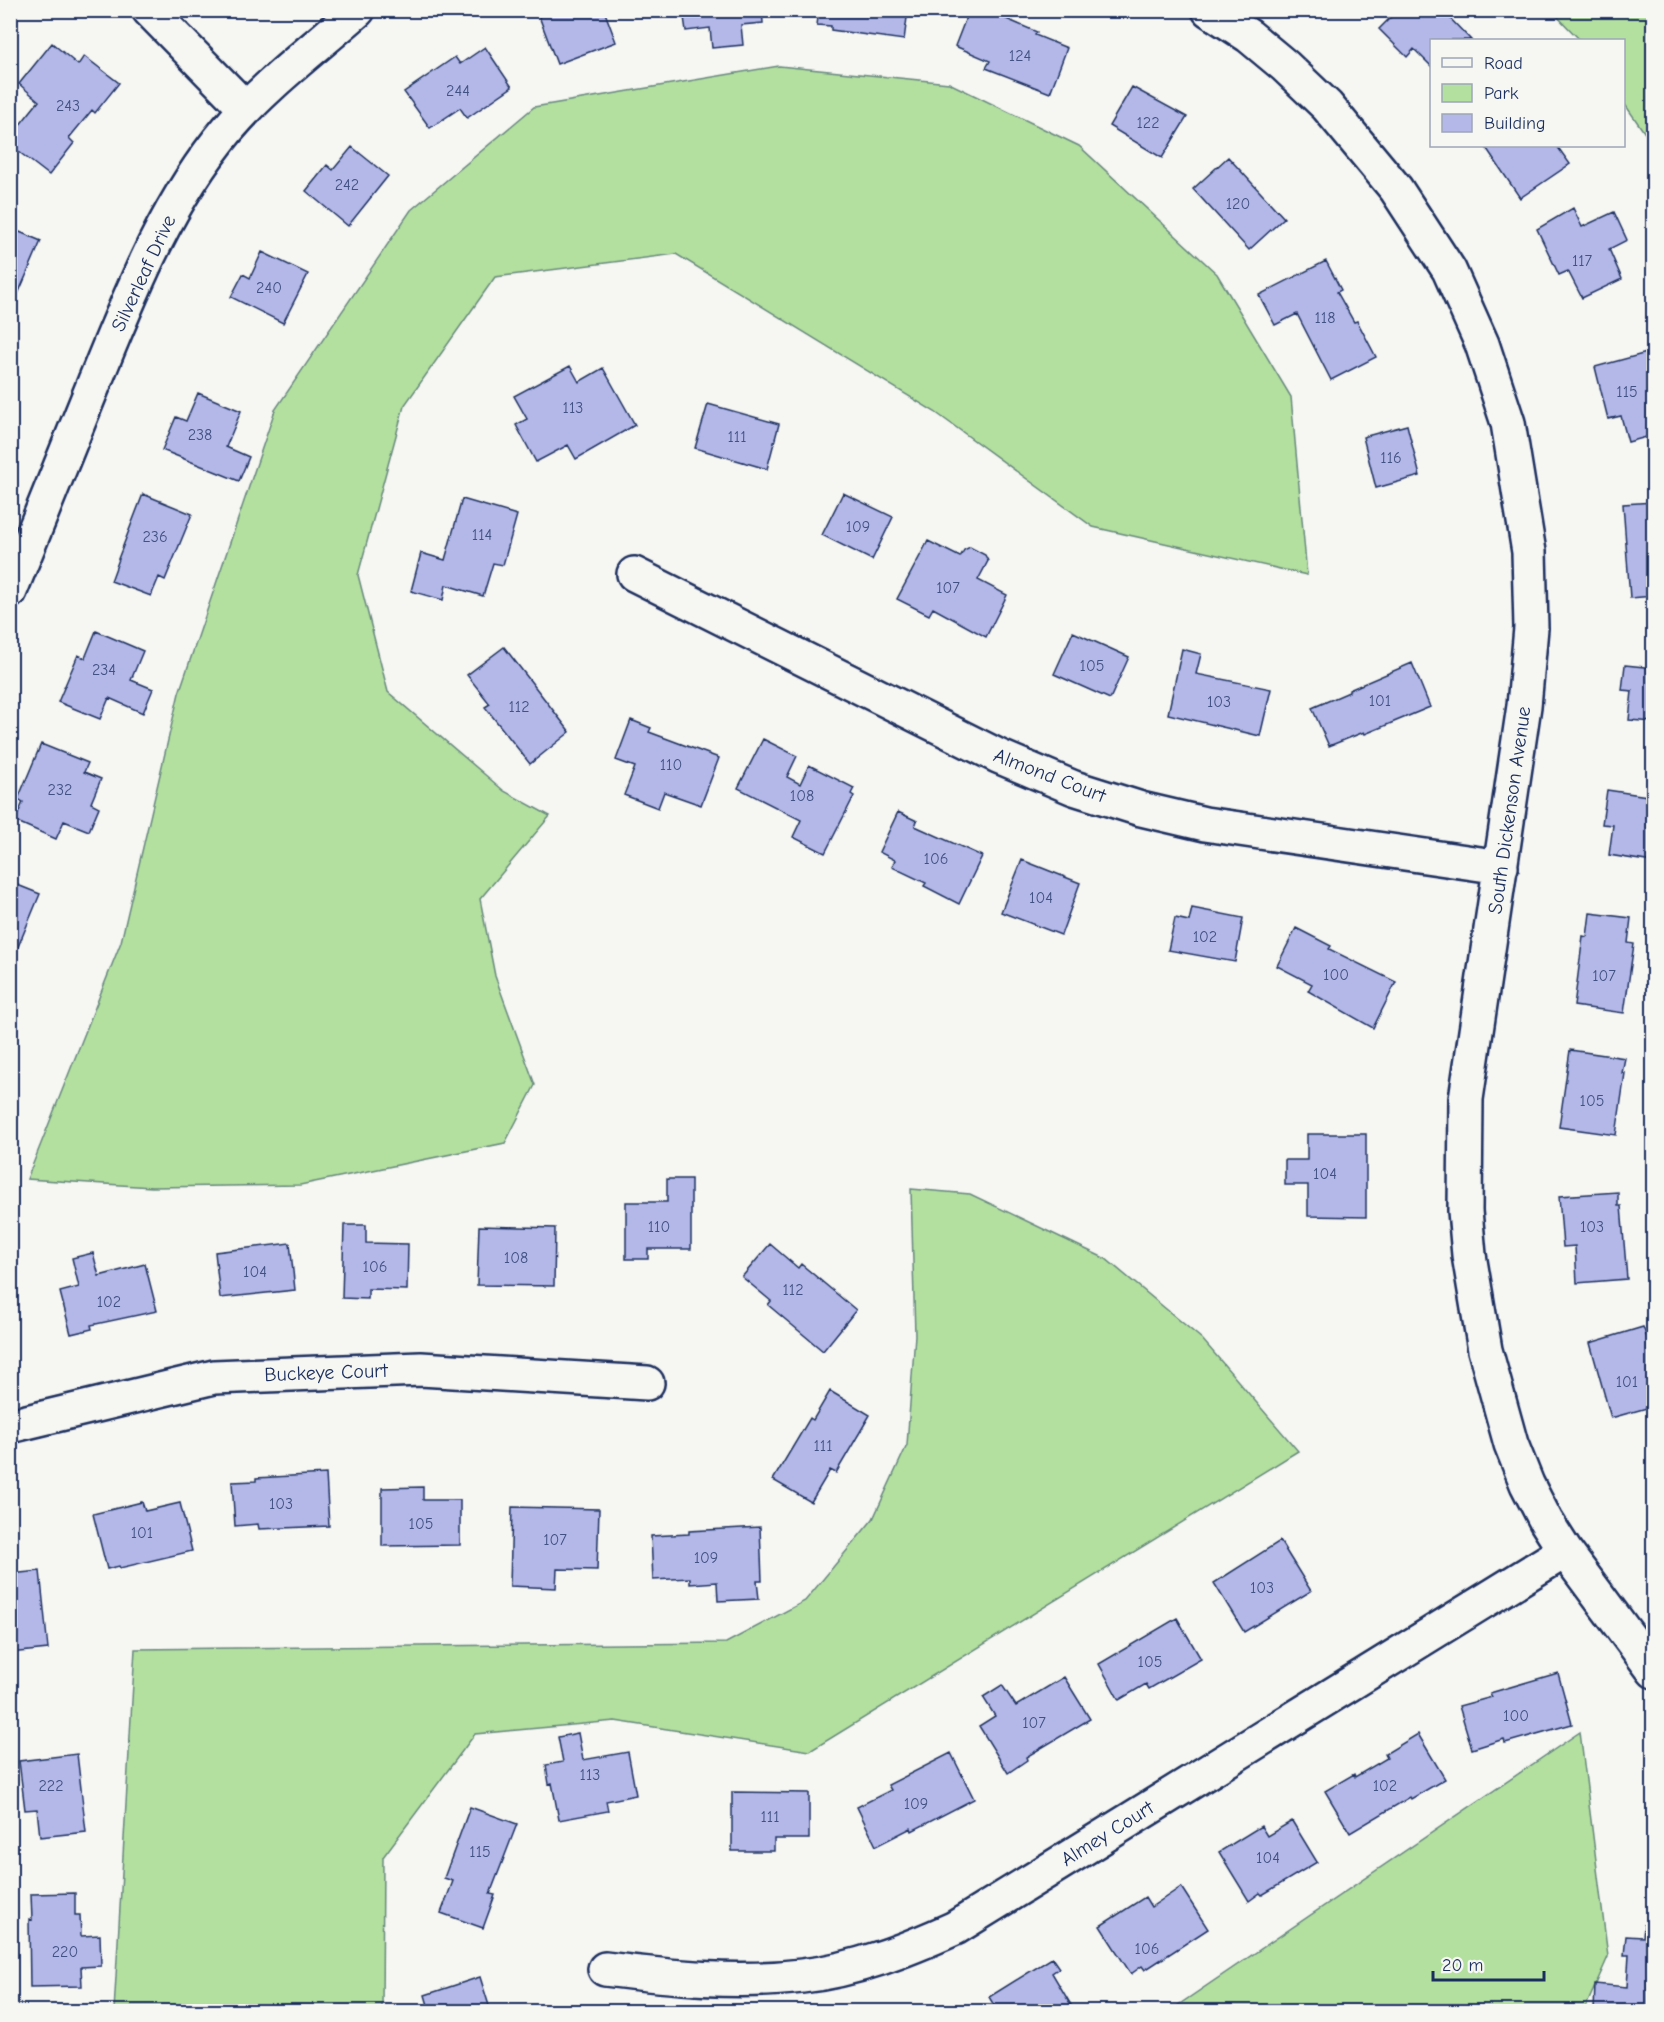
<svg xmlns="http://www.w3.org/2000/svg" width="1664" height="2022" viewBox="0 0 1664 2022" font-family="'Comic Neue',sans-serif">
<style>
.green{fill:#b3e09e;stroke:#67887e;stroke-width:1.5}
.building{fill:#b3b8e9;stroke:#1b2f5e;stroke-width:1.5}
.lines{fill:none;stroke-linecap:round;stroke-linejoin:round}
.minor-casing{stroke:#1b2f5e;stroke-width:38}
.minor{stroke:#f6f6f2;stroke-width:33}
.labels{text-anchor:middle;stroke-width:4.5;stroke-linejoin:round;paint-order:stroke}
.number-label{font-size:16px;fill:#415181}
.street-label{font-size:20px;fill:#1b2f5e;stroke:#f6f6f2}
</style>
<rect width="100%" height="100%" fill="#f6f6f2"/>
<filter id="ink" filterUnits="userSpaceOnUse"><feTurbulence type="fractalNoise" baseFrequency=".0167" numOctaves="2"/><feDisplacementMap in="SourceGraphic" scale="12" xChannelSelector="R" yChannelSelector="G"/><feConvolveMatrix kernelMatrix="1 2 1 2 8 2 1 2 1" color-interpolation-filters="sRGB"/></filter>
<g filter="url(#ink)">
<path class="green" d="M1552,11H1653V145L1624,103V40H1580Z
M779,66L949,83L1079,146L1217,274L1291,397L1307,575L1093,527L935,412L676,254L495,277L404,406L358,575L388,692L504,791L550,816L480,899L495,976L535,1085L505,1143L300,1185L152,1187L27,1179L121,942L179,693L275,410L411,210L534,107Z
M911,1189L970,1194L1106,1259L1202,1339L1298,1451L810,1751L615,1721L475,1734L383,1857L382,2011H114L135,1649L726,1643L805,1601L873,1519L907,1445L915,1335Z
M1580,1732L1608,1957L1584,2011L1168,2012Z"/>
<path class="building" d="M539,10H604L616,42L557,64L537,11Z
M683,10H762L763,23L741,25L743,45L712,48L710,28L686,31Z
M819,10H908L904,40L831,30V26L817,25Z
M969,10H985L1037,32L1035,35L1067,48L1050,93L986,68L990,61L955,46Z
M1398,10H1442L1471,40H1432V67L1414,49L1407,57L1379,29Z
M52,43L78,65L84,56L119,83L95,113L92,110L69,138L74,143L49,175L10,145V137L39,101L19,84Z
M485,47L512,87L467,118L460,108L430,128L404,92L455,57L460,64Z
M1132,87L1187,117L1162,158L1109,126Z
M1485,146H1557L1570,164L1520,198Z
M352,147L388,176L348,226L306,191L327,165L333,170Z
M1228,157L1284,218L1249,250L1193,189Z
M1573,208L1582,227L1614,212L1627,240L1609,249L1622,279L1582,298L1568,271L1559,275L1537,229Z
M10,228L41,241L12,308H10Z
M262,252L308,274L283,323L231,297L243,274L250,278Z
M1326,261L1341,290L1337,292L1354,322L1357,321L1376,357L1331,380L1297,314L1275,325L1259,295Z
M1654,351V435L1628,442L1621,416L1608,419L1595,367Z
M570,366L579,382L603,368L635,425L576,459L568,445L536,462L516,425L527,419L514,396Z
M198,393L241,411L226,447L249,457L239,481L162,450L176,417L186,421Z
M708,404L779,424L767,469L695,448Z
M1407,425L1420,476L1376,488L1363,437Z
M843,493L893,517L872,560L822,535Z
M143,494L192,514L165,580L159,577L151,596L111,581L119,559H118Z
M462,499L517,515L503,565L493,563L483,596L446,585L443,600L411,591L421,553L445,560Z
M1654,502V596L1630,598L1623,504Z
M928,541L960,557L964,550L970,547L985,555L988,561L978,580L1007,595L986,637L933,608L929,615L897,599Z
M96,631L143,651L131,680L153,689L143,713L109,698L100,719L58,702L78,655L85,658Z
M1073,632L1129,657L1110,699L1054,674Z
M504,647L570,732L530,764L485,707L490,704L467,675Z
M1182,649L1201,654L1196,674L1271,689L1260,736L1168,714Z
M1412,663L1430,707L1365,734L1364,732L1329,746L1312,708L1349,692V690Z
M1625,665L1654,668V722L1629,720L1632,691L1622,690Z
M631,720L651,728L649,732L719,758L701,805L664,792L658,808L624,795L635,767L616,760Z
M763,739L797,756L787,777L800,784L809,765L854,788L851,794L854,796L825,853L793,837L801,820L738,788Z
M41,744L88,763L84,772L101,779L91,803L99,807L89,831L64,821L56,839L15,821L23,802L18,799Z
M1607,790L1654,797L1653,862L1609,855L1613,825L1602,824Z
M898,812L917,821L915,826L982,856L959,904L924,886L926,883L892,867L895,860L879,852Z
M1022,860L1080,883L1061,935L1001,912Z
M10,882L40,894L15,954L10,952Z
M1192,908L1243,918L1235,962L1168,950L1175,918L1189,921Z
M1590,913L1631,918L1628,943L1634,944L1624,1013L1574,1006L1583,936L1587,937Z
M1296,928L1331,946L1329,949L1396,982L1373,1028L1308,991L1312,984L1277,966Z
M1570,1050L1625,1058L1622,1073H1625L1616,1135L1559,1127Z
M1307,1134H1366V1217L1308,1216V1185H1285V1160H1307Z
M667,1179H691V1249H648V1259H626V1202H667Z
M1618,1192V1206H1621L1627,1279L1577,1283L1575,1246L1563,1247L1559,1196Z
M344,1225H366V1243L408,1244L407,1290L368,1289V1299L342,1298Z
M479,1226L555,1228L554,1286L477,1285Z
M290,1243L295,1290L220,1298L215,1252Z
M770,1244L798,1268L801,1264L856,1310L823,1351L768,1305L771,1301L742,1277Z
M93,1253L99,1276L145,1264L157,1311L91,1325L92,1329L71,1334L60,1292L79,1287L72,1258Z
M1643,1327L1654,1356V1406L1611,1418L1590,1343Z
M830,1391L870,1415L836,1473L830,1470L811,1502L773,1480L810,1418L813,1420Z
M326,1474L329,1526L259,1529L258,1524L235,1526L232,1482L256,1481V1478Z
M423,1487V1500H460V1545L382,1546V1488Z
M142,1502L145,1511L180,1503L192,1551L120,1568L119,1566L107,1569L93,1514Z
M512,1507L599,1509L597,1570L557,1569L556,1588L510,1586Z
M760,1527L762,1581H757L759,1599L718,1601L717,1582L690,1584V1578L653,1580L651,1536L689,1534V1531Z
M1280,1541L1311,1591L1244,1632L1214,1583Z
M40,1571L48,1649L10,1653V1574Z
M1177,1618L1201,1659L1149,1689L1146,1684L1119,1700L1099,1664Z
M1558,1673L1572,1724L1505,1743L1504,1739L1472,1749L1459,1706L1492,1697L1490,1693Z
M1064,1677L1090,1719L1026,1757L1027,1760L1008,1773L979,1726L995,1716L983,1697L1002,1685L1016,1706Z
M578,1733L583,1760L628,1752L636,1795L606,1801L608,1811L559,1820L552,1783L549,1784L546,1765L563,1762L558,1737Z
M1418,1734L1445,1779L1411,1799L1410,1797L1350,1833L1325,1791L1354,1774L1355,1777L1387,1758L1385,1754Z
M951,1753L974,1799L912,1831L911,1828L876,1846L857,1807L891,1790L888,1785Z
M77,1754L86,1832L40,1837L37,1809L25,1810L19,1761Z
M732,1792L809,1793V1839H774V1851H732Z
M470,1807L517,1824L490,1894L495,1895L483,1928L441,1913L453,1881L444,1878Z
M1292,1821L1317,1862L1262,1895L1260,1893L1249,1901L1219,1852L1261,1826L1267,1836Z
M1181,1887L1208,1929L1145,1970L1142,1966L1131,1974L1100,1926L1145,1897L1151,1907Z
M75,1893V1915H80L81,1936L100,1935L101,1966L81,1967L82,1986L30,1987L29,1919L32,1920L31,1894Z
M1644,1925L1654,1926V2012H1594L1595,1984L1627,1987L1629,1955H1624L1626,1936L1643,1937Z
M1052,1958L1059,1968L1052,1973L1074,2010L1071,2012H998L989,1997Z
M480,1977L491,2012H430L425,1995Z"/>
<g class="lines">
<g class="minor-casing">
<path id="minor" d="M149,10L246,109
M1209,10L1249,36L1285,66L1327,106L1396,189L1449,270L1482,344L1508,423L1529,552L1531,628L1524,706L1466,1099L1465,1211L1469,1255L1485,1350L1511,1444L1527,1484L1546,1521L1565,1551L1654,1671
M634,574L998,756L1074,788L1141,809L1205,824L1501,867
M10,591C39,521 67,451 95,381C131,293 166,203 228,129C263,87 316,47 358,10
M10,1426L214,1377L421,1369L647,1383
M605,1969C670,1977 737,1984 802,1976C856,1970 906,1950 955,1928L1565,1551"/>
</g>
<use href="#minor" class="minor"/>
</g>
</g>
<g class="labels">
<g class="number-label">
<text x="1020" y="61">124</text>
<text x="458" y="96">244</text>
<text x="68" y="111">243</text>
<text x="1148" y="128">122</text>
<text x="347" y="190">242</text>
<text x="1238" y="209">120</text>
<text x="1582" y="266">117</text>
<text x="269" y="293">240</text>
<text x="1325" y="323">118</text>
<text x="1627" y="397">115</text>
<text x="573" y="413">113</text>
<text x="200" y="440">238</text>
<text x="737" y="442">111</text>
<text x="1391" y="463">116</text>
<text x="858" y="532">109</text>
<text x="482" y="540">114</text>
<text x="155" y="542">236</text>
<text x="948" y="593">107</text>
<text x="1092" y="671">105</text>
<text x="104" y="675">234</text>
<text x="1380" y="706">101</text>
<text x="1219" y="707">103</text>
<text x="519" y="712">112</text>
<text x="671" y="770">110</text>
<text x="60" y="795">232</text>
<text x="802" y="801">108</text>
<text x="936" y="864">106</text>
<text x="1041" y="903">104</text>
<text x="1205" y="942">102</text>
<text x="1336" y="980">100</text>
<text x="1604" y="981">107</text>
<text x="1592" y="1106">105</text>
<text x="1325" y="1179">104</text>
<text x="659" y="1232">110</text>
<text x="1592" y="1232">103</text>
<text x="516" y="1263">108</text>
<text x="375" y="1272">106</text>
<text x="255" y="1277">104</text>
<text x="793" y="1295">112</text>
<text x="109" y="1307">102</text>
<text x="1627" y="1387">101</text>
<text x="823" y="1451">111</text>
<text x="281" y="1509">103</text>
<text x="421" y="1529">105</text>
<text x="142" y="1538">101</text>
<text x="555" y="1545">107</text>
<text x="706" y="1563">109</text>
<text x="1262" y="1593">103</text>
<text x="1150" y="1667">105</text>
<text x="1516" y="1721">100</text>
<text x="1034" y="1728">107</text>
<text x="590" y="1780">113</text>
<text x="51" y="1791">222</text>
<text x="1385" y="1791">102</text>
<text x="916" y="1809">109</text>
<text x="770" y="1822">111</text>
<text x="480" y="1857">115</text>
<text x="1268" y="1863">104</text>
<text x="1147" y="1954">106</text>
<text x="65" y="1957">220</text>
</g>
<g class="street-label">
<text transform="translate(143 273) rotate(-65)" y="7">Silverleaf Drive</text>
<text transform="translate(1050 775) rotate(21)" y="7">Almond Court</text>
<text transform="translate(1509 810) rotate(-82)" y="7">South Dickenson Avenue</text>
<text transform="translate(326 1372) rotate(-2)" y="7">Buckeye Court</text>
<text transform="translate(1107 1833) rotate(-32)" y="7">Almey Court</text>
</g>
</g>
<rect width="1664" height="2022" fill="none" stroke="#f6f6f2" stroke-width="36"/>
<rect x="18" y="18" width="1628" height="1986" fill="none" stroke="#1b2f5e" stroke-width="2" filter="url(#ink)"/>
<rect x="1430" y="39" width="195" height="108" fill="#f6f6f2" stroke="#9ea6b7" stroke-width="1.5"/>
<rect x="1442" y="58" width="30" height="9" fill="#f6f6f2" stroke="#9ea6b7" stroke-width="1.5"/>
<text x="1484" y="69" font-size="18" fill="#1b2f5e">Road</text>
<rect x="1442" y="84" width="30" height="18" fill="#b3e09e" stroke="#9ea6b7" stroke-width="1.5"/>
<text x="1484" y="99" font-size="18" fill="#1b2f5e">Park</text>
<rect x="1442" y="114" width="30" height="18" fill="#b3b8e9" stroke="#9ea6b7" stroke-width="1.5"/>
<text x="1484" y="129" font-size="18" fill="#1b2f5e">Building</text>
<path d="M1433 1971v9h111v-9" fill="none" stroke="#1b2f5e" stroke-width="3"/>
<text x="1442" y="1971" font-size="18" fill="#1b2f5e" stroke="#f6f6f2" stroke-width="4.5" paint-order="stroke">20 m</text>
</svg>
